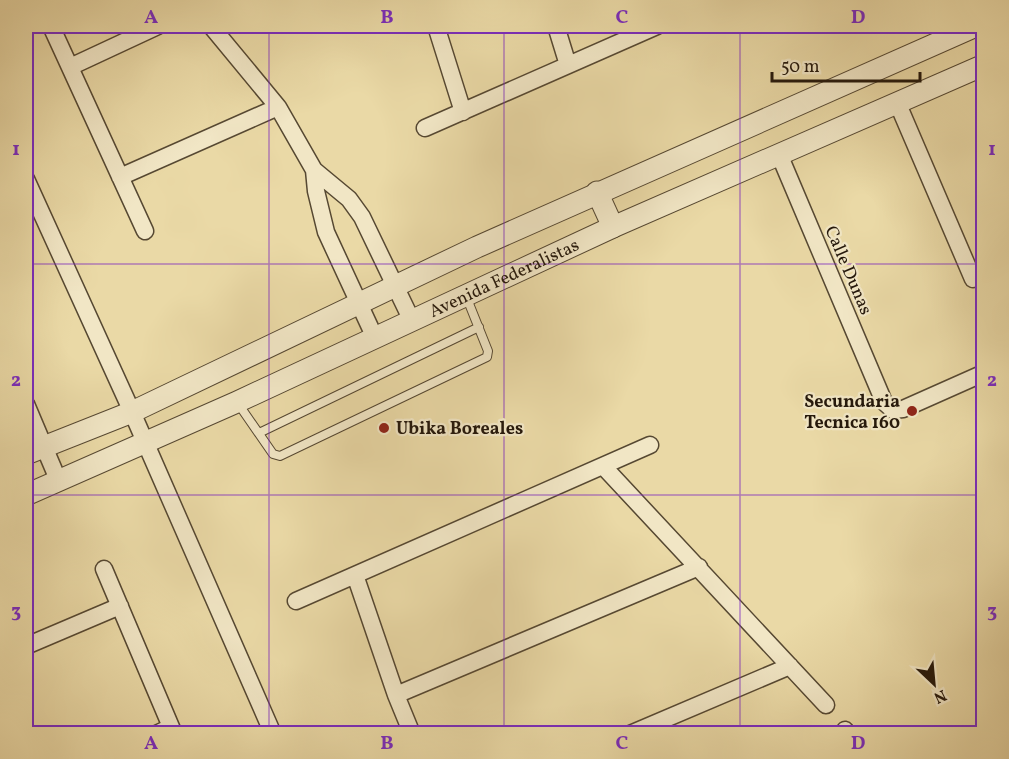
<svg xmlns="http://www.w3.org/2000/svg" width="1009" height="759" viewBox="0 0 1009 759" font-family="Vollkorn,serif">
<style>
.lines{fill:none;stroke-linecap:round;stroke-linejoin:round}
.service-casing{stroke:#564832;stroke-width:10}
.minor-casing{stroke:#564832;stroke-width:19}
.tertiary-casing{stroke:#564832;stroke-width:23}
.service{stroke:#f1e6c5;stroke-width:8}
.minor{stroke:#f1e6c5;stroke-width:16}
.tertiary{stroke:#f1e6c5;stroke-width:21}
.grid{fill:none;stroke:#7b2cbf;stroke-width:1.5;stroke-opacity:0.55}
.poi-dot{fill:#8f2418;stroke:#f1e6c5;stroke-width:2}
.labels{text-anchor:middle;stroke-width:4.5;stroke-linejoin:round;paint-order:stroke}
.street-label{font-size:18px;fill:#25180b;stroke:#f1e6c5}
.poi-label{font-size:18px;font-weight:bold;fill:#25180b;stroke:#f1e6c5;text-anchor:end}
.neatline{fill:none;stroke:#7b2cbf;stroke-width:2}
.grid-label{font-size:20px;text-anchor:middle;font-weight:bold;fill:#7b2cbf}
</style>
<rect width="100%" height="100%" fill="#ead9a6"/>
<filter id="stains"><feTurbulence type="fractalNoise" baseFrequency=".00333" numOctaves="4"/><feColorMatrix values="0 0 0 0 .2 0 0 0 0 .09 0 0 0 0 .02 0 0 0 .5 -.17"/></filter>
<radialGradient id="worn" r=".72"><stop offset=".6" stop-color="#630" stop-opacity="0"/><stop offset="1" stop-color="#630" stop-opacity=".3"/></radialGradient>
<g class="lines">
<g class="service-casing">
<path id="service" d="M237,402L273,454L280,456L487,357L488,351L466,296
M259,433L479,327"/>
</g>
<g class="minor-casing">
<path id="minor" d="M51,26L145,231
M211,26L278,107L314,170L316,191L326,232L375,338
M436,26L463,112
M556,26L568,65
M70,67L158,26
M897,102L973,279
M425,128L657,26
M779,154L884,402L893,410L903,409L984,373
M314,170L349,199L362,217L412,321
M120,177L278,107
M26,179L132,412L273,734
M26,404L59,482
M603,466L826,705
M104,569L174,734
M355,575L396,695L412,734
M296,601L650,445
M26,646L120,606
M396,695L699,567
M845,730L848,734
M156,734L171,727
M630,734L790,666"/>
</g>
<g class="tertiary-casing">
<g id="tertiary">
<path d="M597,192L613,227"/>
<path d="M26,454L132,412L477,247L976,26"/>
<path id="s1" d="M26,495L237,402L613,227L984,65"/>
</g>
</g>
<use href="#service" class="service"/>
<use href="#minor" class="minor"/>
<use href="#tertiary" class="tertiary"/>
</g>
<path class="grid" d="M269,26V734M504,26V734M740,26V734M26,264H984M26,495H984"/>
<g class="poi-dot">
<circle cx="912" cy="411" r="6"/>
<circle cx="384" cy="428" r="6"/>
</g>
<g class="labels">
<g class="street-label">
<text transform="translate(849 270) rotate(67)" y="6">Calle Dunas</text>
<text dy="6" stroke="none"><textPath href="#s1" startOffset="525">Avenida Federalistas</textPath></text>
</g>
<g class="poi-label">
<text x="900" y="407">Secundaria<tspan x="900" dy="21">Tecnica 160</tspan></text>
<text x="396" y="434" text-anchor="start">Ubika Boreales</text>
</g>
</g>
<rect width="1009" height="759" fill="none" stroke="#ead9a6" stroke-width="66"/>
<g transform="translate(934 684) rotate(154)" stroke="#f1e6c5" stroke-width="4.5" paint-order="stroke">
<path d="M0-4.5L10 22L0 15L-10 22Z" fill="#25180b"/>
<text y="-9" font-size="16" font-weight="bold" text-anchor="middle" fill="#25180b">N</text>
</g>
<path d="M772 72v9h148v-9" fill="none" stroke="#25180b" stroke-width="3"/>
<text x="781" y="72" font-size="18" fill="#25180b" stroke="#f1e6c5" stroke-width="4.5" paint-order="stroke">50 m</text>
<rect x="33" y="33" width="943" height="693" class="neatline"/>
<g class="grid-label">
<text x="151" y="23">A</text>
<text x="387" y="23">B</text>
<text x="622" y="23">C</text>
<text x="858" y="23">D</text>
<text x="16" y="155">1</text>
<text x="992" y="155">1</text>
<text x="16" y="386">2</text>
<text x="992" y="386">2</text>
<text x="16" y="617">3</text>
<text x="992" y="617">3</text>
<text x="151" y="749">A</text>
<text x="387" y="749">B</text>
<text x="622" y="749">C</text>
<text x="858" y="749">D</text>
</g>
<rect width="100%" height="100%" filter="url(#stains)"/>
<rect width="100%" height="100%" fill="url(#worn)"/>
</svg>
